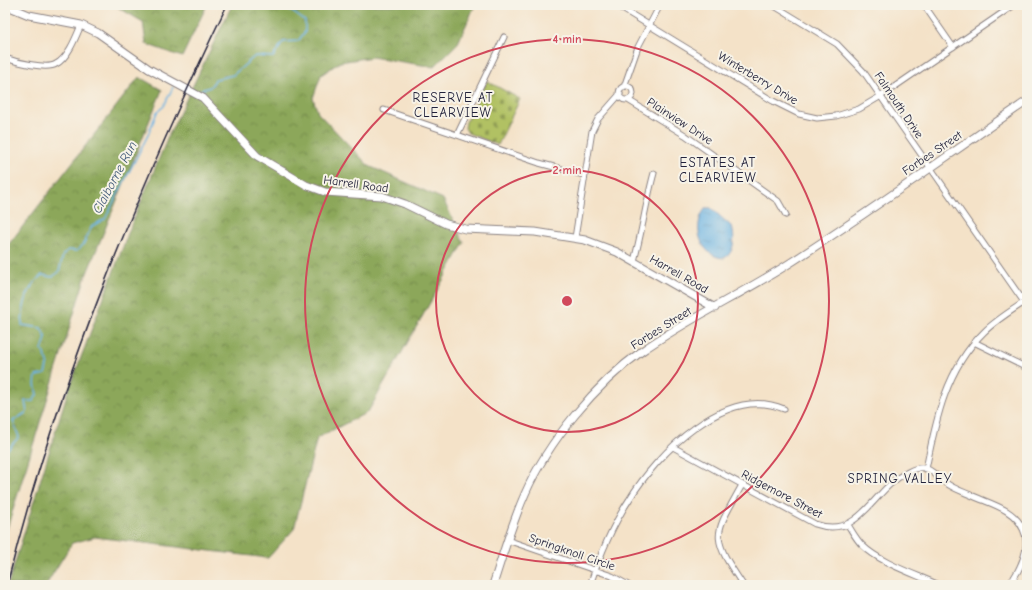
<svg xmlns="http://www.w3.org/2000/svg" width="1032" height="590" viewBox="0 0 1032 590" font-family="'Comic Neue',sans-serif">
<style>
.forest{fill:url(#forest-crowns);stroke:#57644a}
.cemetery{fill:url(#cemetery-stones);stroke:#6a7250}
.water{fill:url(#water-ripples);stroke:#466a8f}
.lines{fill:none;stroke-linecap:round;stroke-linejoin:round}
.stream{stroke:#6bb3e3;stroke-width:1.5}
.minor-casing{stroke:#8b8282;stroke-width:7}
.tertiary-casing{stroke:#8b8282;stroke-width:9}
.minor{stroke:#fff;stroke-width:5}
.tertiary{stroke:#fff;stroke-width:7}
.rail{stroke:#22223b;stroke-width:1.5}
.ring{fill:none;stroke:#d1495b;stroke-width:2}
.labels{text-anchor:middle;stroke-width:4;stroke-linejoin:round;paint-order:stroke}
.street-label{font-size:12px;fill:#22223b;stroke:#f7f3e8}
.neighbourhood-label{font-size:13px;letter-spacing:1px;fill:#22223b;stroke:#f7f3e8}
.water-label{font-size:13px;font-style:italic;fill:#3c5576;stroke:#f7f3e8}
.centre{fill:#d1495b;stroke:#f7f3e8;stroke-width:2}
.ring-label{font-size:12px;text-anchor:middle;font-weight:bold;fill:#d1495b;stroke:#f7f3e8;stroke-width:4;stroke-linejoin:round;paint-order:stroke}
</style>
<defs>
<pattern id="forest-crowns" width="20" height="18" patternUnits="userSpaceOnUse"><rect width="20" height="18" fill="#8ca75a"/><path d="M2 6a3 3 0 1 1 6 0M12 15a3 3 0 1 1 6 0" fill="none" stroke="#72884c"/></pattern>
<pattern id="cemetery-stones" width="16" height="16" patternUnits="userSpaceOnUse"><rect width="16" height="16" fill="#b1c164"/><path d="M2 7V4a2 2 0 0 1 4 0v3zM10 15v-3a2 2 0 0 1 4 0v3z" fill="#909c54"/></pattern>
<pattern id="water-ripples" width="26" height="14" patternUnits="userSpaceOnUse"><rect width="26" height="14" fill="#6bb3e3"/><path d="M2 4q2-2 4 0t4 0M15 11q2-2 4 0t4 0" fill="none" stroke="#5891b9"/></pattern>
</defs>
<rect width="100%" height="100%" fill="#f7f3e8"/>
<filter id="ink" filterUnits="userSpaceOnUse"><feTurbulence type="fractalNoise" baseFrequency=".025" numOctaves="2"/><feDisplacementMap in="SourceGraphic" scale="8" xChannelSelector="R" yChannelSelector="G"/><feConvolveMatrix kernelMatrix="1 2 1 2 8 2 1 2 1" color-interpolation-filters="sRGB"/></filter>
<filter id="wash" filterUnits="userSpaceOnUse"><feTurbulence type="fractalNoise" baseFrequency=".012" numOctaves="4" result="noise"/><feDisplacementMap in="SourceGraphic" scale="16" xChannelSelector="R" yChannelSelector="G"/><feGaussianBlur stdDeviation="0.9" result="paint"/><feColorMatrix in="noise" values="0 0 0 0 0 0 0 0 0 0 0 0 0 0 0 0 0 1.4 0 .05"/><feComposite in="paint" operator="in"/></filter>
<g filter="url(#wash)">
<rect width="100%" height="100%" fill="#f4e2c8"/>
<path class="forest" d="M114,5H207L182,57L146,44L143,22Z
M232,5H475L458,43L434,67L372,57L340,62L321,75L313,98L318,113L369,166L443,199L464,243L368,412L317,438L294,529L268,558L95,537L72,543L46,585H8L67,394L132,223L168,137Z
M139,77L162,90L85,278L5,535V249Z"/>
<path class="cemetery" d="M487,81L520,99L498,145L468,133L465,128L466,122Z"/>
<path class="water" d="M706,208H711L732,227C735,237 735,253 724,258C700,257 691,225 706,208Z"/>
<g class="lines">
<path class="stream" d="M201,90L210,87L216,79L233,75L255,56L273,57L283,42L298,41L305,32V21L283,5
M5,452L19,437L13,421L27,412L25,401H33L37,395L35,384L36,376L45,374L48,362L42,350L46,338L41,328L22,325C23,305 26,288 42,275L52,277L59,272L63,255L68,250L77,251L83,245L92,226L105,219L148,135L157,112L164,106L173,87"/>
</g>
</g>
<g filter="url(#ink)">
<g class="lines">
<g class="minor-casing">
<path id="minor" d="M616,5L773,101L799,114L817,118L836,116L859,109L881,96L1014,5
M773,5L837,44L863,71L1024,302
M924,5L953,47
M5,58C16,62 47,70 56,64C68,58 76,37 81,25
M619 93a7 7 0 1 1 14 0a7 7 0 1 1-14 0Z
M624,87L638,47L660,5
M628,100L685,135L778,201L786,215
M384,110L539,163L584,175
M457,135L504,37
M575,238L592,131L598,119L620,94
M634,261C642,232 646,202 654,173
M974,342L1027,368
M673,447L815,524C861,540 872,490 906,473C912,470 917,467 924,468C933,469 938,479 946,483C954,489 964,492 973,496C991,504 1014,509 1023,529C1032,547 1020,570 1009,585
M926,469C936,419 946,369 984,332C996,320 1011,311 1026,301
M742,485C714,536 709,534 743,585
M848,525C852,531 856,539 862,545C880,563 915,574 939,585
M507,540L612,576L628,585
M590,585C600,555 612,526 629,500C657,454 725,384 784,409"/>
</g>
<g class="tertiary-casing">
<path id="tertiary" d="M5,5L29,15L81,25L98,33L149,69L203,98L257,156L306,185L325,192L382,196L405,204L446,224L465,229L535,232L585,240L617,252L715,308
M493,585C503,554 512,523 525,494C548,441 596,384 642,351C689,318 742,294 790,263C870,212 948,155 1027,101"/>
</g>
<use href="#minor" class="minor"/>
<use href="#tertiary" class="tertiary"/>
<path class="rail" d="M7,585C57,383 137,192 227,5"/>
</g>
</g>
<g class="ring">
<circle cx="567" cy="301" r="131"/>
<circle cx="567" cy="301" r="262"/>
</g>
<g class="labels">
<g class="street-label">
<text transform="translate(758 78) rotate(31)" y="4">Winterberry Drive</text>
<text transform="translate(899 105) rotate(56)" y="4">Falmouth Drive</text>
<text transform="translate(680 121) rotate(33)" y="4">Plainview Drive</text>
<text transform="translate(932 153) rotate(-34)" y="4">Forbes Street</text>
<text transform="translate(356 184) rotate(8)" y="4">Harrell Road</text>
<text transform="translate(679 274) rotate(30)" y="4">Harrell Road</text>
<text transform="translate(661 328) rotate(-32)" y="4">Forbes Street</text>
<text transform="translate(782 494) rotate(28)" y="4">Ridgemore Street</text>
<text transform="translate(572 552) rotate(19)" y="4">Springknoll Circle</text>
</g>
<g class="neighbourhood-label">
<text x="453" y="102">RESERVE AT<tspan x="453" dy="15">CLEARVIEW</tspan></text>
<text x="718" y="167">ESTATES AT<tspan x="718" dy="15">CLEARVIEW</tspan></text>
<text x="900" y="483">SPRING VALLEY</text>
</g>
<g class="water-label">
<text transform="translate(114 177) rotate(-62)" y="5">Claiborne Run</text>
</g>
</g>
<circle cx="567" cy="301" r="6" class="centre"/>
<g class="ring-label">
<text x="567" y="43">4 min</text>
<text x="567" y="174">2 min</text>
</g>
<rect width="1032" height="590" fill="none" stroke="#f7f3e8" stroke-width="20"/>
</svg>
